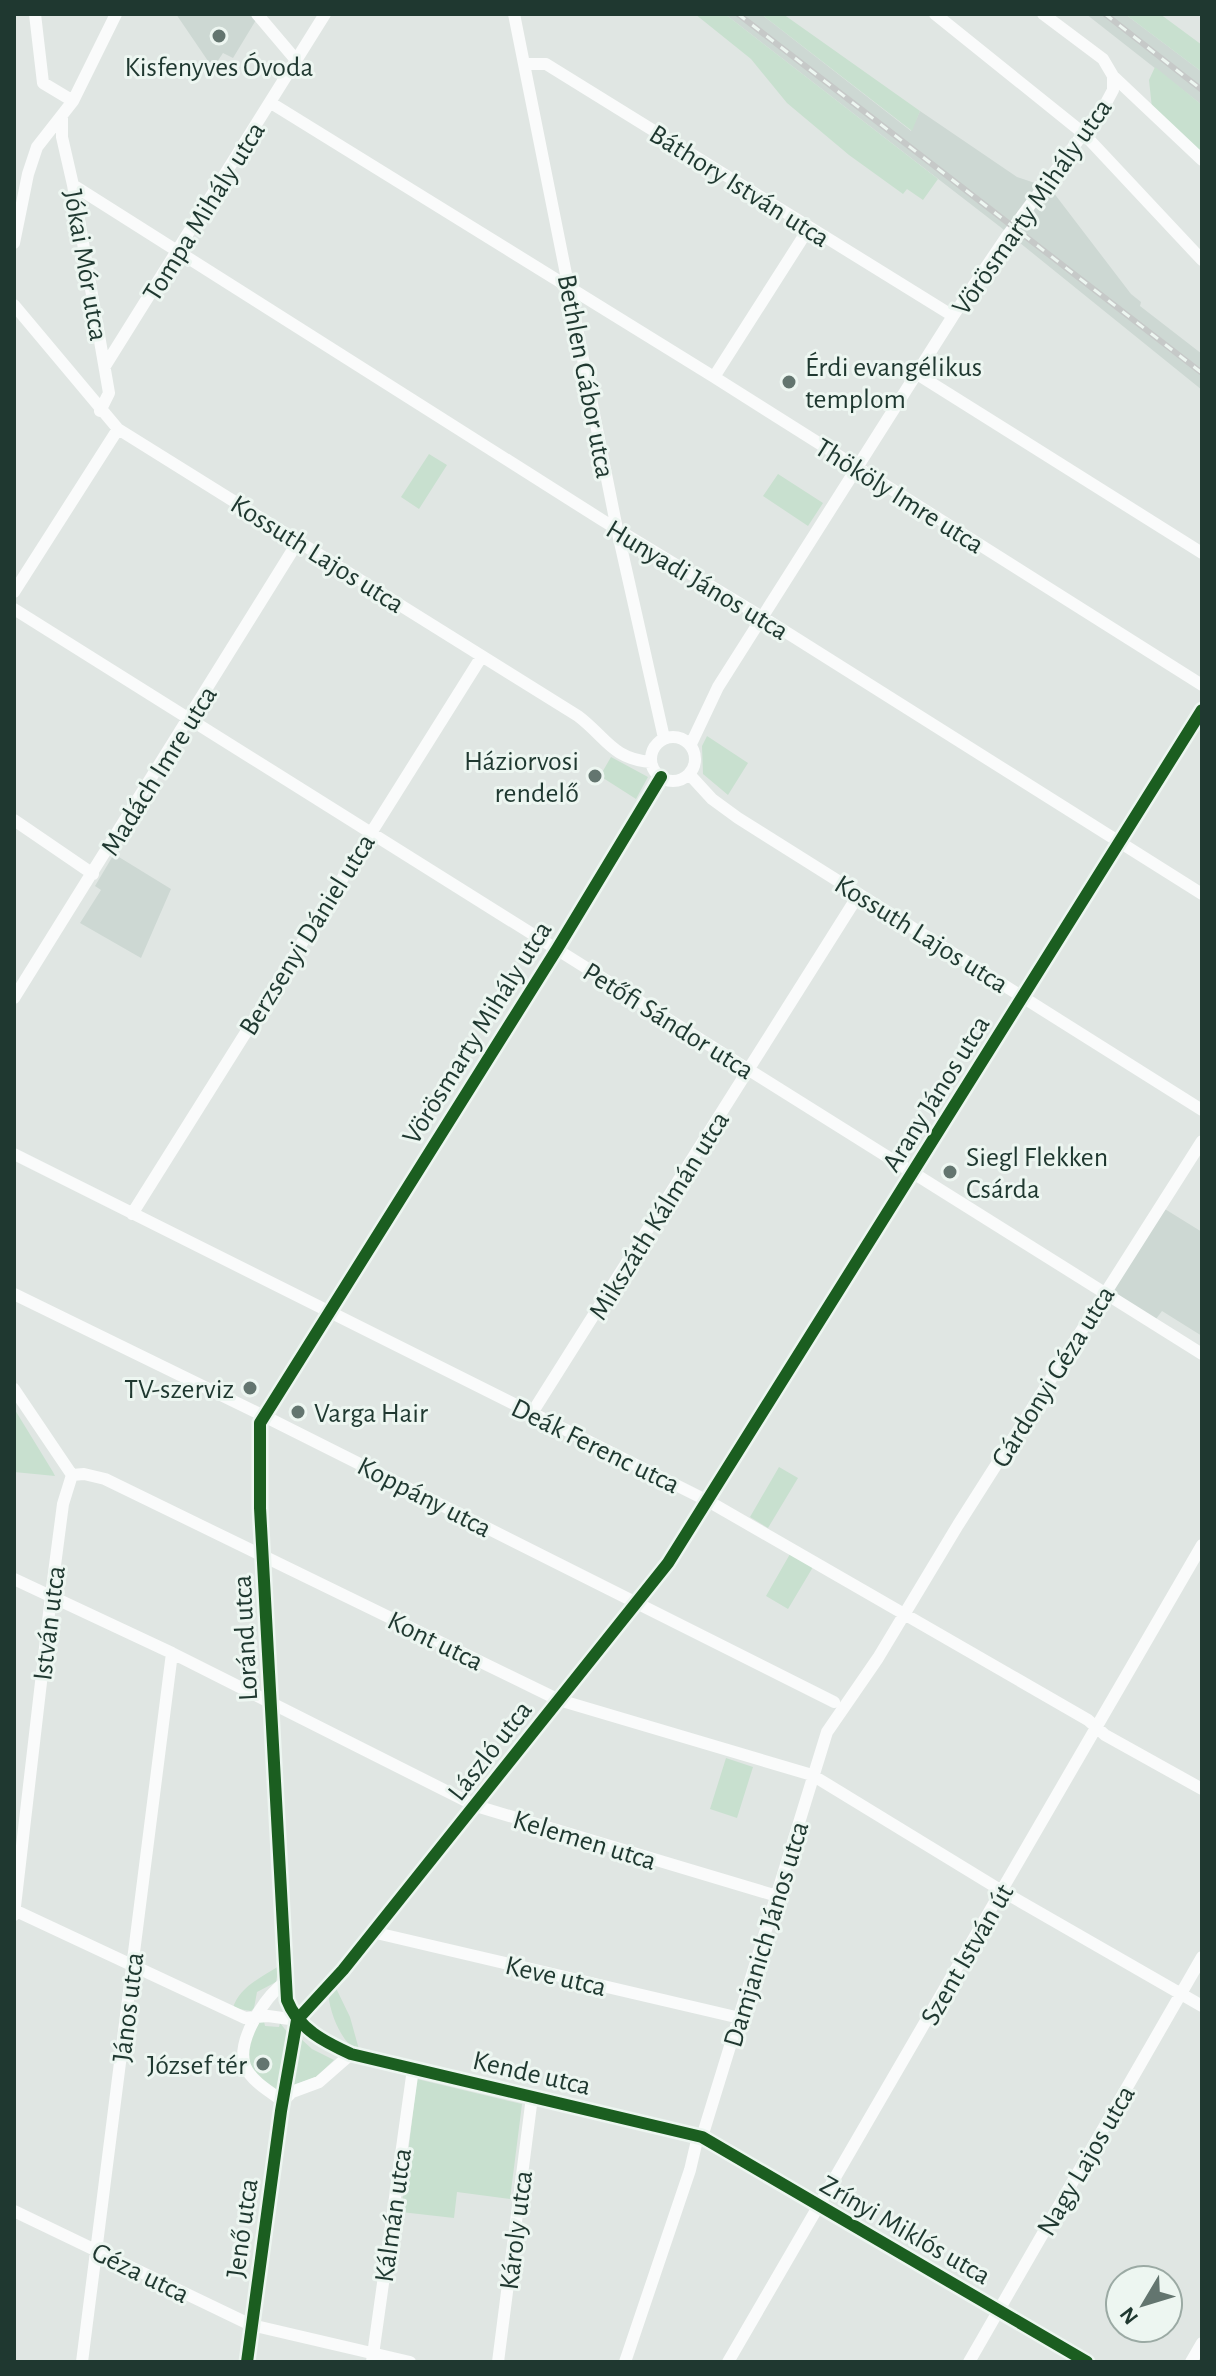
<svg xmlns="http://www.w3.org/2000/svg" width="1216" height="2376" viewBox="0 0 1216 2376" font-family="'Alegreya Sans',sans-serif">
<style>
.built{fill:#cdd8d3}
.green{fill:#c8e0cf}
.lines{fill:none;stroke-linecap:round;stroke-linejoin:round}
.minor{stroke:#fafbfb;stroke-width:12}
.rail-casing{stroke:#c6c9c8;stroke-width:6}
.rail{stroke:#edf6f1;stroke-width:3;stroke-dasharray:9;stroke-linecap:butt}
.cycleway-casing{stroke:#edf6f1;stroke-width:17}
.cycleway{stroke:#1b5e20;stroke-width:12}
.poi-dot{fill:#63756f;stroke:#edf6f1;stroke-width:3}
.labels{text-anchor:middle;stroke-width:6;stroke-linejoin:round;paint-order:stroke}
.poi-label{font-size:28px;fill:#1f3830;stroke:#edf6f1;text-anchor:start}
.street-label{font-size:28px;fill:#1f3830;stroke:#edf6f1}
</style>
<rect width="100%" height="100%" fill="#e0e6e3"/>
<path class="built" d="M176,14H251L256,20L233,58L223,53L215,65L208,61Z
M725,14H761L911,131L920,111L1017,177L1050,188L1131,294L1141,302L1140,306L1202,354V390L999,226Z
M1086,14H1125L1202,72V105Z
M114,854L171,889L141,958L80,923L101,890L95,886Z
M1160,1206L1202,1232V1336L1162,1311L1153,1323L1105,1292Z"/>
<path class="green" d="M695,14H725L938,179L923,200L907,189L903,194L849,155L787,103L751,59Z
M761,14H783L920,111L912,131Z
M1125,14H1160L1202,45V72Z
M1155,67L1202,105V156L1152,108L1149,80Z
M429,454L447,465L419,509L401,497Z
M778,474L823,503L808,526L763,496Z
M707,736L748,763L728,795L703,774L702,746Z
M611,757L648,777L636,799L600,776Z
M15,1410L53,1472L55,1476L14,1472Z
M779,1467L798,1478L768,1528L750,1517Z
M790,1554L813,1567L788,1609L766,1596Z
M726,1758L753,1767L737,1818L710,1809Z
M279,1966L276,1982L257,1992L254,2008L251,2011L233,2008C239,1987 262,1977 279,1966Z
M334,1984L350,2017L360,2053C341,2043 329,2012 328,1991Z
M260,2021H264L265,2026L279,2027L280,2023L288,2033L281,2084L275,2091C245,2066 239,2058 260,2021Z
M300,2038L312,2049L334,2060L316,2077L293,2085Z
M417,2079L522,2104L510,2199L457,2192L454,2218L401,2212Z"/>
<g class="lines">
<path class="minor" d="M35,14L43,83L73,101
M257,14L296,60
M514,14L617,529L664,738
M935,14L1083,133L1202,260
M1043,14L1103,59L1113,76L1202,160
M525,64H546L953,316
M271,103L714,377L1202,685
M62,118V137L73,185L109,393L100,411
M73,185L602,520L762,617L1202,894
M14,243L28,174L37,147L73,101L116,14
M14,305L118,429L578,716C606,737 612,759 651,762
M105,366L325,14
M917,374L1202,553
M714,377L809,228
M14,592L118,429
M14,609L1202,1354
M651 759a22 22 0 1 1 44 0a22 22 0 1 1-44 0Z
M691,744L718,687L953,316L1007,236L1106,103L1113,90V76
M689,774L712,799L738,818L1202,1110
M661,777L557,949L260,1423V1508L287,2000C298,2029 325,2042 351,2054L702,2137L1087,2362
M14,820L93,874
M14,998L299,540
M14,1154L708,1501L1088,1720L1105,1735L1202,1789
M132,1214L482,656
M14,1294L270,1419L834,1702
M14,1389L72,1475
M532,1413L859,894
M72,1475L84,1474L105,1479L559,1700L812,1775L1002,1891L1202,2006
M14,1579L172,1653L476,1806L777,1896
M14,1910L245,2018L268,2016L297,2020
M14,1915L51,1596L63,1504L72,1475
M372,1932L740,2018
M283,2101C270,2092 251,2081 245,2066C236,2040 265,1997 285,1982
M283,2101L292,2092L319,2082L351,2054
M702,2137L827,1732L878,1658L958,1525L1202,1141
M14,2211L251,2325L410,2362
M82,2362L172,1653
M247,2362L281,2111L297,2020L343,1970L668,1563L1202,710
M372,2362L413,2069
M498,2362L532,2097
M625,2362L690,2170L698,2136
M728,2362L1202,1545
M969,2362L1202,1957
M1191,2362L1202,2343"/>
<g class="rail-casing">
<path id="rail" d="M738,14L1202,373
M1105,14L1202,90"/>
</g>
<use href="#rail" class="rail"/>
<g class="cycleway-casing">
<path id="cycleway" d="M661,777L557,949L260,1423V1508L287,2000C298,2029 325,2042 351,2054L702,2137L1087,2362
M247,2362L281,2111L297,2020L343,1970L668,1563L1202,710"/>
</g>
<use href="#cycleway" class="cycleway"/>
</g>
<g class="poi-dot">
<circle cx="219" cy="36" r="8"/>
<circle cx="789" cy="382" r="8"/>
<circle cx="595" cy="776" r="8"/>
<circle cx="950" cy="1172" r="8"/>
<circle cx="250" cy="1388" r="8"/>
<circle cx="298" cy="1412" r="8"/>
<circle cx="263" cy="2064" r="8"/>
</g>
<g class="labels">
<g class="poi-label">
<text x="219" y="76" text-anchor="middle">Kisfenyves Óvoda</text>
<text x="805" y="376">Érdi evangélikus<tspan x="805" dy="32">templom</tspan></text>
<text x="579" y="770" text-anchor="end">Háziorvosi<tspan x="579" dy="32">rendelő</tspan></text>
<text x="966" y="1166">Siegl Flekken<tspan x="966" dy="32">Csárda</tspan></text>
<text x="234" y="1398" text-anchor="end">TV-szerviz</text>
<text x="314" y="1422">Varga Hair</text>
<text x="247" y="2074" text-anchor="end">József tér</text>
</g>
<g class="street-label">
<text transform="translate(740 185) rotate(32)" y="10">Báthory István utca</text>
<text transform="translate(1031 206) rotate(-55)" y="10">Vörösmarty Mihály utca</text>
<text transform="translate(203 211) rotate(-58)" y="10">Tompa Mihály utca</text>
<text transform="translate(87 265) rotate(80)" y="10">Jókai Mór utca</text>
<text transform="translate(587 376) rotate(79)" y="10">Bethlen Gábor utca</text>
<text transform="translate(900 495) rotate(32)" y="10">Thököly Imre utca</text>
<text transform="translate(318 553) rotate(32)" y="10">Kossuth Lajos utca</text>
<text transform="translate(698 579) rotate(31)" y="10">Hunyadi János utca</text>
<text transform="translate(158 770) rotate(-58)" y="10">Madách Imre utca</text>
<text transform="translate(922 933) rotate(32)" y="10">Kossuth Lajos utca</text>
<text transform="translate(306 934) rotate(-58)" y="10">Berzsenyi Dániel utca</text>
<text transform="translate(669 1020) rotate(32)" y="10">Petőfi Sándor utca</text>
<text transform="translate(476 1032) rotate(-58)" y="10">Vörösmarty Mihály utca</text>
<text transform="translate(935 1093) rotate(-58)" y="10">Arany János utca</text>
<text transform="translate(658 1215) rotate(-58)" y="10">Mikszáth Kálmán utca</text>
<text transform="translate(1052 1376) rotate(-58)" y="10">Gárdonyi Géza utca</text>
<text transform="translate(596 1445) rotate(26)" y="10">Deák Ferenc utca</text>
<text transform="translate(425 1496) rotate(27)" y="10">Koppány utca</text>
<text transform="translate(48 1623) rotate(-83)" y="10">István utca</text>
<text transform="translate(244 1638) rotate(-93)" y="10">Loránd utca</text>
<text transform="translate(436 1640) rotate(26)" y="10">Kont utca</text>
<text transform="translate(489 1750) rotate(-52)" y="10">László utca</text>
<text transform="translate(585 1839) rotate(17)" y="10">Kelemen utca</text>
<text transform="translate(765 1934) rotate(-73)" y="10">Damjanich János utca</text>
<text transform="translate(966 1954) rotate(-60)" y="10">Szent István út</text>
<text transform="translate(556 1975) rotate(13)" y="10">Keve utca</text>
<text transform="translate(127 2007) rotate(-83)" y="10">János utca</text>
<text transform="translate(532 2072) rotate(13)" y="10">Kende utca</text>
<text transform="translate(1085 2160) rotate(-60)" y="10">Nagy Lajos utca</text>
<text transform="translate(392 2215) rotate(-82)" y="10">Kálmán utca</text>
<text transform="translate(241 2228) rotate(-82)" y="10">Jenő utca</text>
<text transform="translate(906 2229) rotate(30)" y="10">Zrínyi Miklós utca</text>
<text transform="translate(515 2230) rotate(-83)" y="10">Károly utca</text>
<text transform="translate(141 2272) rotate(26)" y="10">Géza utca</text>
</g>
</g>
<rect width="1216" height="2376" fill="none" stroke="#1f3830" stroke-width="32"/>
<g transform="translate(1144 2304) rotate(232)"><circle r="38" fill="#edf6f1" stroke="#9baaa4" stroke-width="2"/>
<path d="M0-6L14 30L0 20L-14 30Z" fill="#63756f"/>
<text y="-12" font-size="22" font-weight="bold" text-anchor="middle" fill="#1f3830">N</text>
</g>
</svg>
